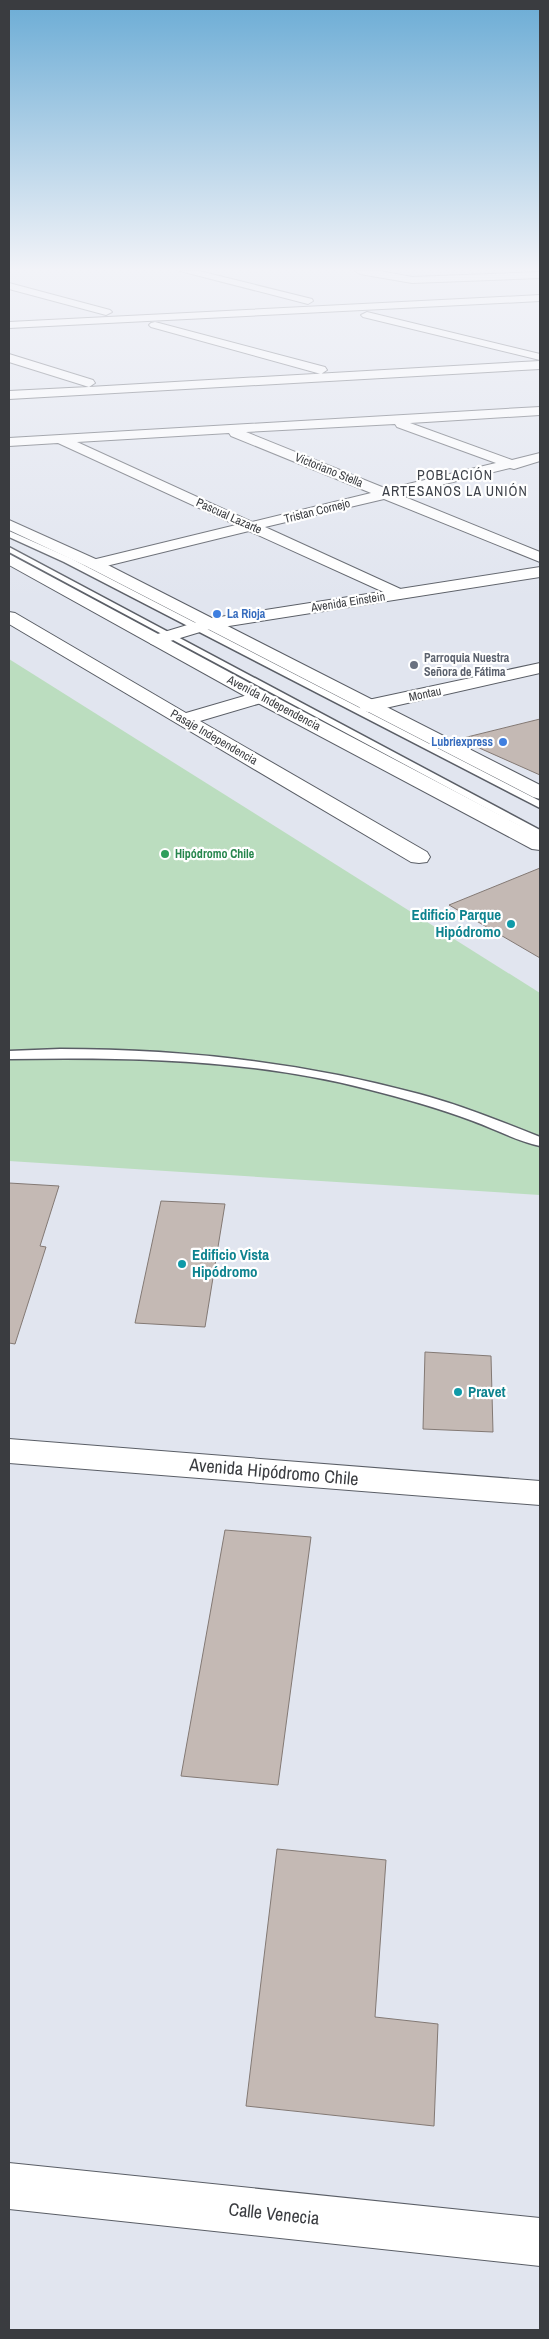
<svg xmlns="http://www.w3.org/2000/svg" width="549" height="2339" viewBox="0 0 549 2339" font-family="'Archivo Narrow',sans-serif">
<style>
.green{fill:#bbddbf}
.building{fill:#c4b9b4;stroke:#837974}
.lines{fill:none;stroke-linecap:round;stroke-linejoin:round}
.service-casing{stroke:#5a5e66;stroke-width:3}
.minor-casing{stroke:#5a5e66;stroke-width:2}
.tertiary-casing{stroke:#5a5e66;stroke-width:2}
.secondary-casing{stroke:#5a5e66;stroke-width:2}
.primary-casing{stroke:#5a5e66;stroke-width:2}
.service{fill:#fff;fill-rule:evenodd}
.minor{fill:#fff;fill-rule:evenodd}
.tertiary{fill:#fff;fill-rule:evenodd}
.secondary{fill:#fff;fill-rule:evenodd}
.primary{fill:#fff;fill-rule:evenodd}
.shop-dot{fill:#3f7fe0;stroke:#fff;stroke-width:2}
.worship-dot{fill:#6b7280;stroke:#fff;stroke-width:2}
.leisure-dot{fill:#2e9e5b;stroke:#fff;stroke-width:2}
.culture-dot{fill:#0f9aa8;stroke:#fff;stroke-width:2}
.labels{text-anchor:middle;stroke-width:4.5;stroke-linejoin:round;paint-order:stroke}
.far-street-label{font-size:12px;fill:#3a3c40;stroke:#fff}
.far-shop-label{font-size:12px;font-weight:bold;fill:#366cbe;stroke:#fff;text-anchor:start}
.far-worship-label{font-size:12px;font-weight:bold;fill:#5b616d;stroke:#fff;text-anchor:start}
.far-leisure-label{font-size:12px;font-weight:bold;fill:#27864d;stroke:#fff;text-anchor:start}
.far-neighbourhood-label{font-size:14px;letter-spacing:1px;fill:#3e424a;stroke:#fff}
.culture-label{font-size:15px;font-weight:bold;fill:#0d838f;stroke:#fff;text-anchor:start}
.near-street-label{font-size:18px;fill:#3a3c40;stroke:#fff}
</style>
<rect width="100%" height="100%" fill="#e1e5ef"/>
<path class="green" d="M9,659L540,993V1195L9,1161Z"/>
<path class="building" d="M540,719V775L459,739Z
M540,868V958L449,905Z
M9,1183L59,1186L40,1246L46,1247L15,1344L9,1343Z
M161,1201L225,1204L205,1327L135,1323Z
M425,1352L491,1356L493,1432L423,1429Z
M225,1530L311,1537L278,1785L181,1776Z
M277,1849L386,1860L375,2017L438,2024L434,2126L246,2106Z"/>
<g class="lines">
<g class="service-casing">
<path id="service" d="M9,531L70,558L540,801V808L64,562L9,537Z
M9,547L540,830V837L9,552Z
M60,1049C182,1049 301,1062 419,1094C460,1105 500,1121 540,1137V1146C517,1141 495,1129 473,1121C438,1108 403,1098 367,1089C250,1059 129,1057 9,1059V1051Z"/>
</g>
<g class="minor-casing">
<path id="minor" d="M180,271H199L312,299L313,301L308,304Z
M355,271H380L412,277L540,272V278L412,283L360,274Z
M9,283L110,310L112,312L106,315L9,289Z
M540,295V301L9,328V322Z
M367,312L540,354V360L363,317L361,315Z
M155,322L325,367L327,370L321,374L151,327L149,325L151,323Z
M9,354L93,380L95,383L89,387L540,361V369L9,399V391L89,387L9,362Z
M540,407V415L410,423L512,460L540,453V461L514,469L510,468L400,495L540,552V562L384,499L265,527L405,591L407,594L405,597L399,599L249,531L94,569L88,567L86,564L88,561L236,525L58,443L9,446V438ZM395,424L397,427L496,463L387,489L246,432ZM229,433L231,436L371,493L252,522L77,442Z
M9,612L15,613L186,713L261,691L268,693L270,697L268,701L200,721L427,852L430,857L427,862L419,863L411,862L9,624Z
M540,663V673L368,712L361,710L359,706L361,702L368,700Z
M9,2163L540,2218V2266L9,2209Z"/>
</g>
<g class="tertiary-casing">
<path id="tertiary" d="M9,1439L540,1481V1505L9,1463Z"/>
</g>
<g class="secondary-casing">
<path id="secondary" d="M540,567V577L210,629L157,645L151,644L148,640L151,636L207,619Z"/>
</g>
<g class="primary-casing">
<path id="primary" d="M9,520L100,561L540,785V799L533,797L88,567L9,530Z
M9,554L268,693L540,836V850L532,849L254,701L9,565Z"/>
</g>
<use href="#service" class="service"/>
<use href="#minor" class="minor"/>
<use href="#tertiary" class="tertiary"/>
<use href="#secondary" class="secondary"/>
<use href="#primary" class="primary"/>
</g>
<linearGradient id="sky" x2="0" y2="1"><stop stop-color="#6bacd5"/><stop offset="0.45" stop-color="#f2f3f8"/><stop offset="1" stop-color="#f2f3f8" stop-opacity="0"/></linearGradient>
<rect width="549" height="599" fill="url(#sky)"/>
<g class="shop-dot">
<circle cx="217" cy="614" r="5"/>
<circle cx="503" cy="742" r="5"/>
</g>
<circle class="worship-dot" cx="414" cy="665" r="5"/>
<circle class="leisure-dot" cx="165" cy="854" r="5"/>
<g class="culture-dot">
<circle cx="511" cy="924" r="5"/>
<circle cx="182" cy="1264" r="5"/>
<circle cx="458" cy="1392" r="5"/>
</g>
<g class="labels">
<g class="far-street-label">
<text transform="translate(329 470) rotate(22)" y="4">Victoriano Stella</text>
<text transform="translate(317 511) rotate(-14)" y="4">Tristan Cornejo</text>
<text transform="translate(229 516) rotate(24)" y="4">Pascual Lazarte</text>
<text transform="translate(348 602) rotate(-9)" y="4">Avenida Einstein</text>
<text transform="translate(425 694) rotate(-12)" y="4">Montau</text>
<text transform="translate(274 703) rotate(28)" y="4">Avenida Independencia</text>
<text transform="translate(214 737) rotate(30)" y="4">Pasaje Independencia</text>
</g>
<g class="far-shop-label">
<text x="227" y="618">La Rioja</text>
<text x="493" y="746" text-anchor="end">Lubriexpress</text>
</g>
<g class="far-worship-label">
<text x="424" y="662">Parroquia Nuestra<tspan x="424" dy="14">Señora de Fátima</tspan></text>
</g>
<g class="far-leisure-label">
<text x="175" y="858">Hipódromo Chile</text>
</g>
<g class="far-neighbourhood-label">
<text x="455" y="480">POBLACIÓN<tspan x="455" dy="16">ARTESANOS LA UNIÓN</tspan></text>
</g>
<g class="culture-label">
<text x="501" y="920" text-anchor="end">Edificio Parque<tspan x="501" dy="17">Hipódromo</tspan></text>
<text x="192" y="1260">Edificio Vista<tspan x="192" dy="17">Hipódromo</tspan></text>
<text x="468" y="1397">Pravet</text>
</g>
<g class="near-street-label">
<text transform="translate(274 1472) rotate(5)" y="6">Avenida Hipódromo Chile</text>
<text transform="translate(274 2214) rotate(6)" y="6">Calle Venecia</text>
</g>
</g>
<rect width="549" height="2339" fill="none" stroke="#3a3c40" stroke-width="20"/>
</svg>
